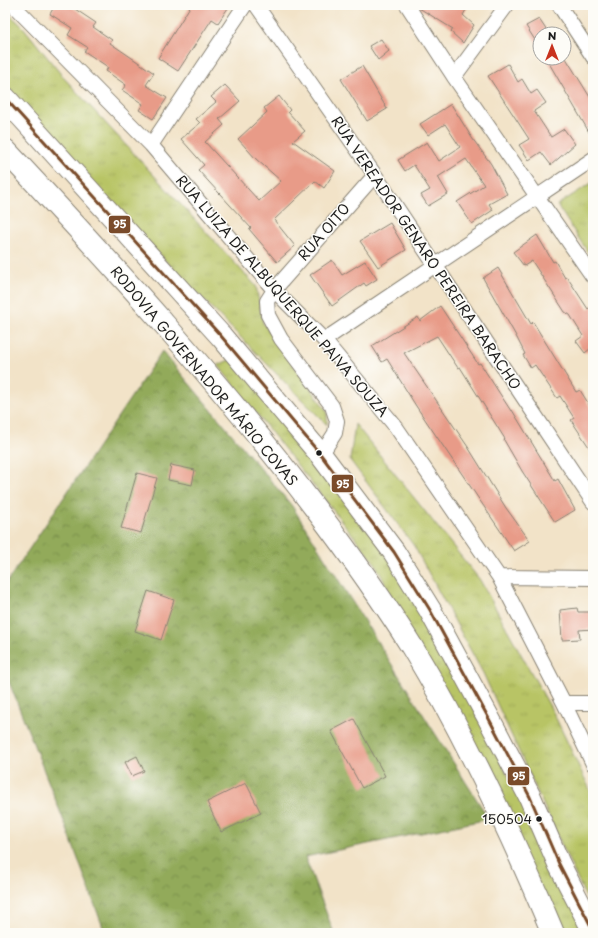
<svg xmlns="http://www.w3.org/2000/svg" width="598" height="938" viewBox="0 0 598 938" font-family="'Playpen Sans',sans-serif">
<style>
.grass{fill:url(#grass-tufts);stroke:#6a7040}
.forest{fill:url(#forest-crowns);stroke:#57633b}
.building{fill:#e89b88}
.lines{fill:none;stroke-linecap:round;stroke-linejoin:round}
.minor-casing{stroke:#878072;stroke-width:16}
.trunk-casing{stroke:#878072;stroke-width:24}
.minor{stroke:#fff;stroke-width:14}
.trunk{stroke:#fff;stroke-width:22}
.bus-1-casing{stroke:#fdfcf7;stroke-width:6}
.bus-1{stroke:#7a4b2a;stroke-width:3}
.bus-dot{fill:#1c1c1c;stroke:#fdfcf7;stroke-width:1.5}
.labels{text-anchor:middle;stroke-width:3;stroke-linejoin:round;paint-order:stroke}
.bus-label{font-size:13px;fill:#1c1c1c;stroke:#fdfcf7;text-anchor:end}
.street-label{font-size:14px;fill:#1c1c1c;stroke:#fdfcf7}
.line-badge{stroke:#fdfcf7;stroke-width:1.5}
.badge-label{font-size:11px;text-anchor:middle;font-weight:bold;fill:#fff}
</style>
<defs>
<pattern id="grass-tufts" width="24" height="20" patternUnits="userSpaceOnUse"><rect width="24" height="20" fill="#b8c465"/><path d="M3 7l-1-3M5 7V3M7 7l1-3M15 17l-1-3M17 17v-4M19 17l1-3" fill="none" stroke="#9ea857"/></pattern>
<pattern id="forest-crowns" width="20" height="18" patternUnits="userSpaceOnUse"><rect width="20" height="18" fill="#92aa5a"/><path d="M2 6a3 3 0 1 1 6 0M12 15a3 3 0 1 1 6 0" fill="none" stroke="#768a4a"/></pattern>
</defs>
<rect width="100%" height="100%" fill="#fdfcf7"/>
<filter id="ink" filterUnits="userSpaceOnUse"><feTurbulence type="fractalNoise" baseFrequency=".025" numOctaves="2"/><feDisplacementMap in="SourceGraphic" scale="8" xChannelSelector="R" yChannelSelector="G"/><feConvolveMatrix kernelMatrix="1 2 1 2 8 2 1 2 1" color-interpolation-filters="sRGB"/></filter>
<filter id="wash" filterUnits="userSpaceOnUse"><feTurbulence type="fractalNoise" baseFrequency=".012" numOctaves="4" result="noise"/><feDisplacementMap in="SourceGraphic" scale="16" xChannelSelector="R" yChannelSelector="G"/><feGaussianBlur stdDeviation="0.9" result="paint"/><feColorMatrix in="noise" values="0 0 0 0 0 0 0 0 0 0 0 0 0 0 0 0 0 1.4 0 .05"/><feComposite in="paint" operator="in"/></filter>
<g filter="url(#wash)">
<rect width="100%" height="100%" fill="#f2e3c8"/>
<path class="grass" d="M5,10L23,27L64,78L256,286L263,323L327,411V425L5,98Z
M593,182V260L557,205Z
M248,352L394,552L588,933H551L446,707L375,563L218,365Z
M355,424L480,580L553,712L593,796V913L483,673L414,546L350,460Z"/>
<path class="forest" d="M162,351L292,506L489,819L305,857L334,933H105L67,829L5,672V585Z"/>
<g id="blocks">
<path class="building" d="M55,5H69L96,23L93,27L112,40L110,43L154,73L146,85L167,98L153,119L139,110L143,104L122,90L126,85L106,71L108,67L84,51L87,47L68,35L72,28L50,14Z
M191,5H230L218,23L212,19L178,71L158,58Z
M417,5H469L463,15L474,25L463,43L451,32L453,29L419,8Z
M539,19L549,34H540V48L526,26Z
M381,39L389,51L378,60L369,46Z
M564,55L593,102V139L546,58H564Z
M508,64L518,82L522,79L531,94L537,90L546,103L534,111L551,137L564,129L575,144L551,165L541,152L529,160L519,145L529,139L488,76Z
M362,66L387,109L367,121L341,79Z
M225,85L240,101L219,119L224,125L205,142L259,201L281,181L256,159L238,139L267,112L264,108L279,96L290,110L288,112L305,131L293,141L335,171L324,188L315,181L274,220L295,246L277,262L249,229L251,228L198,170L204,165L181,139L200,123L196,119L216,102L211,97Z
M451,104L472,138L491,164L507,194L489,204L493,210L472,224L457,202L484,185L466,159L438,177L448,194L428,206L421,195L430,190L414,165L405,171L398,160L427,142L439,161L460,147L445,124L428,135L420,124Z
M390,223L406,250L378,267L360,241Z
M537,235L553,262L555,261L565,278L567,277L588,309L593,305V351L591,348L585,353L576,341L583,336L570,315L565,312L532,261L524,266L513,252Z
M332,260L342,275L365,261L377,279L366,286L364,283L332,306L310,275Z
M498,268L531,324L533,322L576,392L580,390L593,411V453L571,420L574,418L560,396L557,398L535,365L531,368L523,355L525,354L516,336L483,278Z
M440,306L478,364L480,363L511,411L512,410L555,481L558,479L575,510L555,522L522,471L504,440L505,439L460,367L458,368L437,336L404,353L468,447L506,508L530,541L514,551L416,406L387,359L382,362L372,346L418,317L420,321Z
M171,465L195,470L192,485L168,480Z
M137,473L157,478L141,533L121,528Z
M148,591L174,600L161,640L135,631Z
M577,608L578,612H593V629L579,630L580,639L562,640L560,610Z
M354,719L385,776L362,788L331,731Z
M137,756L144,771L132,776L125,762Z
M246,783L261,813L221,832L207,802Z"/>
</g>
</g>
<g filter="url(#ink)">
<use href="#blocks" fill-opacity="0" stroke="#878072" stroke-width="1"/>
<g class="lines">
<g class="minor-casing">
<path id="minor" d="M13,5L151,145L274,290L324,340L396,427L499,577L564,703L593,764
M256,5L375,175L593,502
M407,5L454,77L593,277
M559,5L593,57
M454,77L507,5
M151,145L245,5
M324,340L593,159
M321,455L335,433L337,421L332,406L281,339L268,315L267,301L274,290L375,175
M499,577L593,578
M564,703H593"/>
</g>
<g class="trunk-casing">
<path id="trunk" d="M5,98L221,336L321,455L394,552L430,610L488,717L530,797L559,864L593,930
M5,150C113,265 220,382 315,508C349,553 382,599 412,647C467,738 512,835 553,933"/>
</g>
<use href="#minor" class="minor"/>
<use href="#trunk" class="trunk"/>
<g class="bus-1-casing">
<path id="bus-1" d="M5,98L221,336L321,455L394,552L430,610L488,717L530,797L559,864L593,930"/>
</g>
<use href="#bus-1" class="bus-1"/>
</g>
</g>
<g class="bus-dot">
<circle cx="319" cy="453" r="3.5"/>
<circle cx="539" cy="819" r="3.5"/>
</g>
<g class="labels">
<g class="bus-label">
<text x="532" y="824">150504</text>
</g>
<g class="street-label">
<text transform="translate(324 232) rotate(-49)" y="5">RUA OITO</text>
<text transform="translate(426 253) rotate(56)" y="5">RUA VEREADOR GENARO PEREIRA BARACHO</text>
<text transform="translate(282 296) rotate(49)" y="5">RUA LUIZA DE ALBUQUERQUE PAIVA SOUZA</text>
<text transform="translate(204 376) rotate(50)" y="5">RODOVIA GOVERNADOR MÁRIO COVAS</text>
</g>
</g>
<g class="line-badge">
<rect x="108" y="215" width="23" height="19" rx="4" fill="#7a4b2a"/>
<rect x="331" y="474" width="23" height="19" rx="4" fill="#7a4b2a"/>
<rect x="507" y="766" width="23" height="20" rx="4" fill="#7a4b2a"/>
</g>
<g class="badge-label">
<text x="120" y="228">95</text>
<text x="343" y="488">95</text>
<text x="519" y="780">95</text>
</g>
<rect width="598" height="938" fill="none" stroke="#fdfcf7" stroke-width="20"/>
<g transform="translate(552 46)"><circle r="19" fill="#fdfcf7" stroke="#a3a29f"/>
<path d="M0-3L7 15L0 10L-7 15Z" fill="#c8321e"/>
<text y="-6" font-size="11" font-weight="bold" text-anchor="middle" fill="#1c1c1c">N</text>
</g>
</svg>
